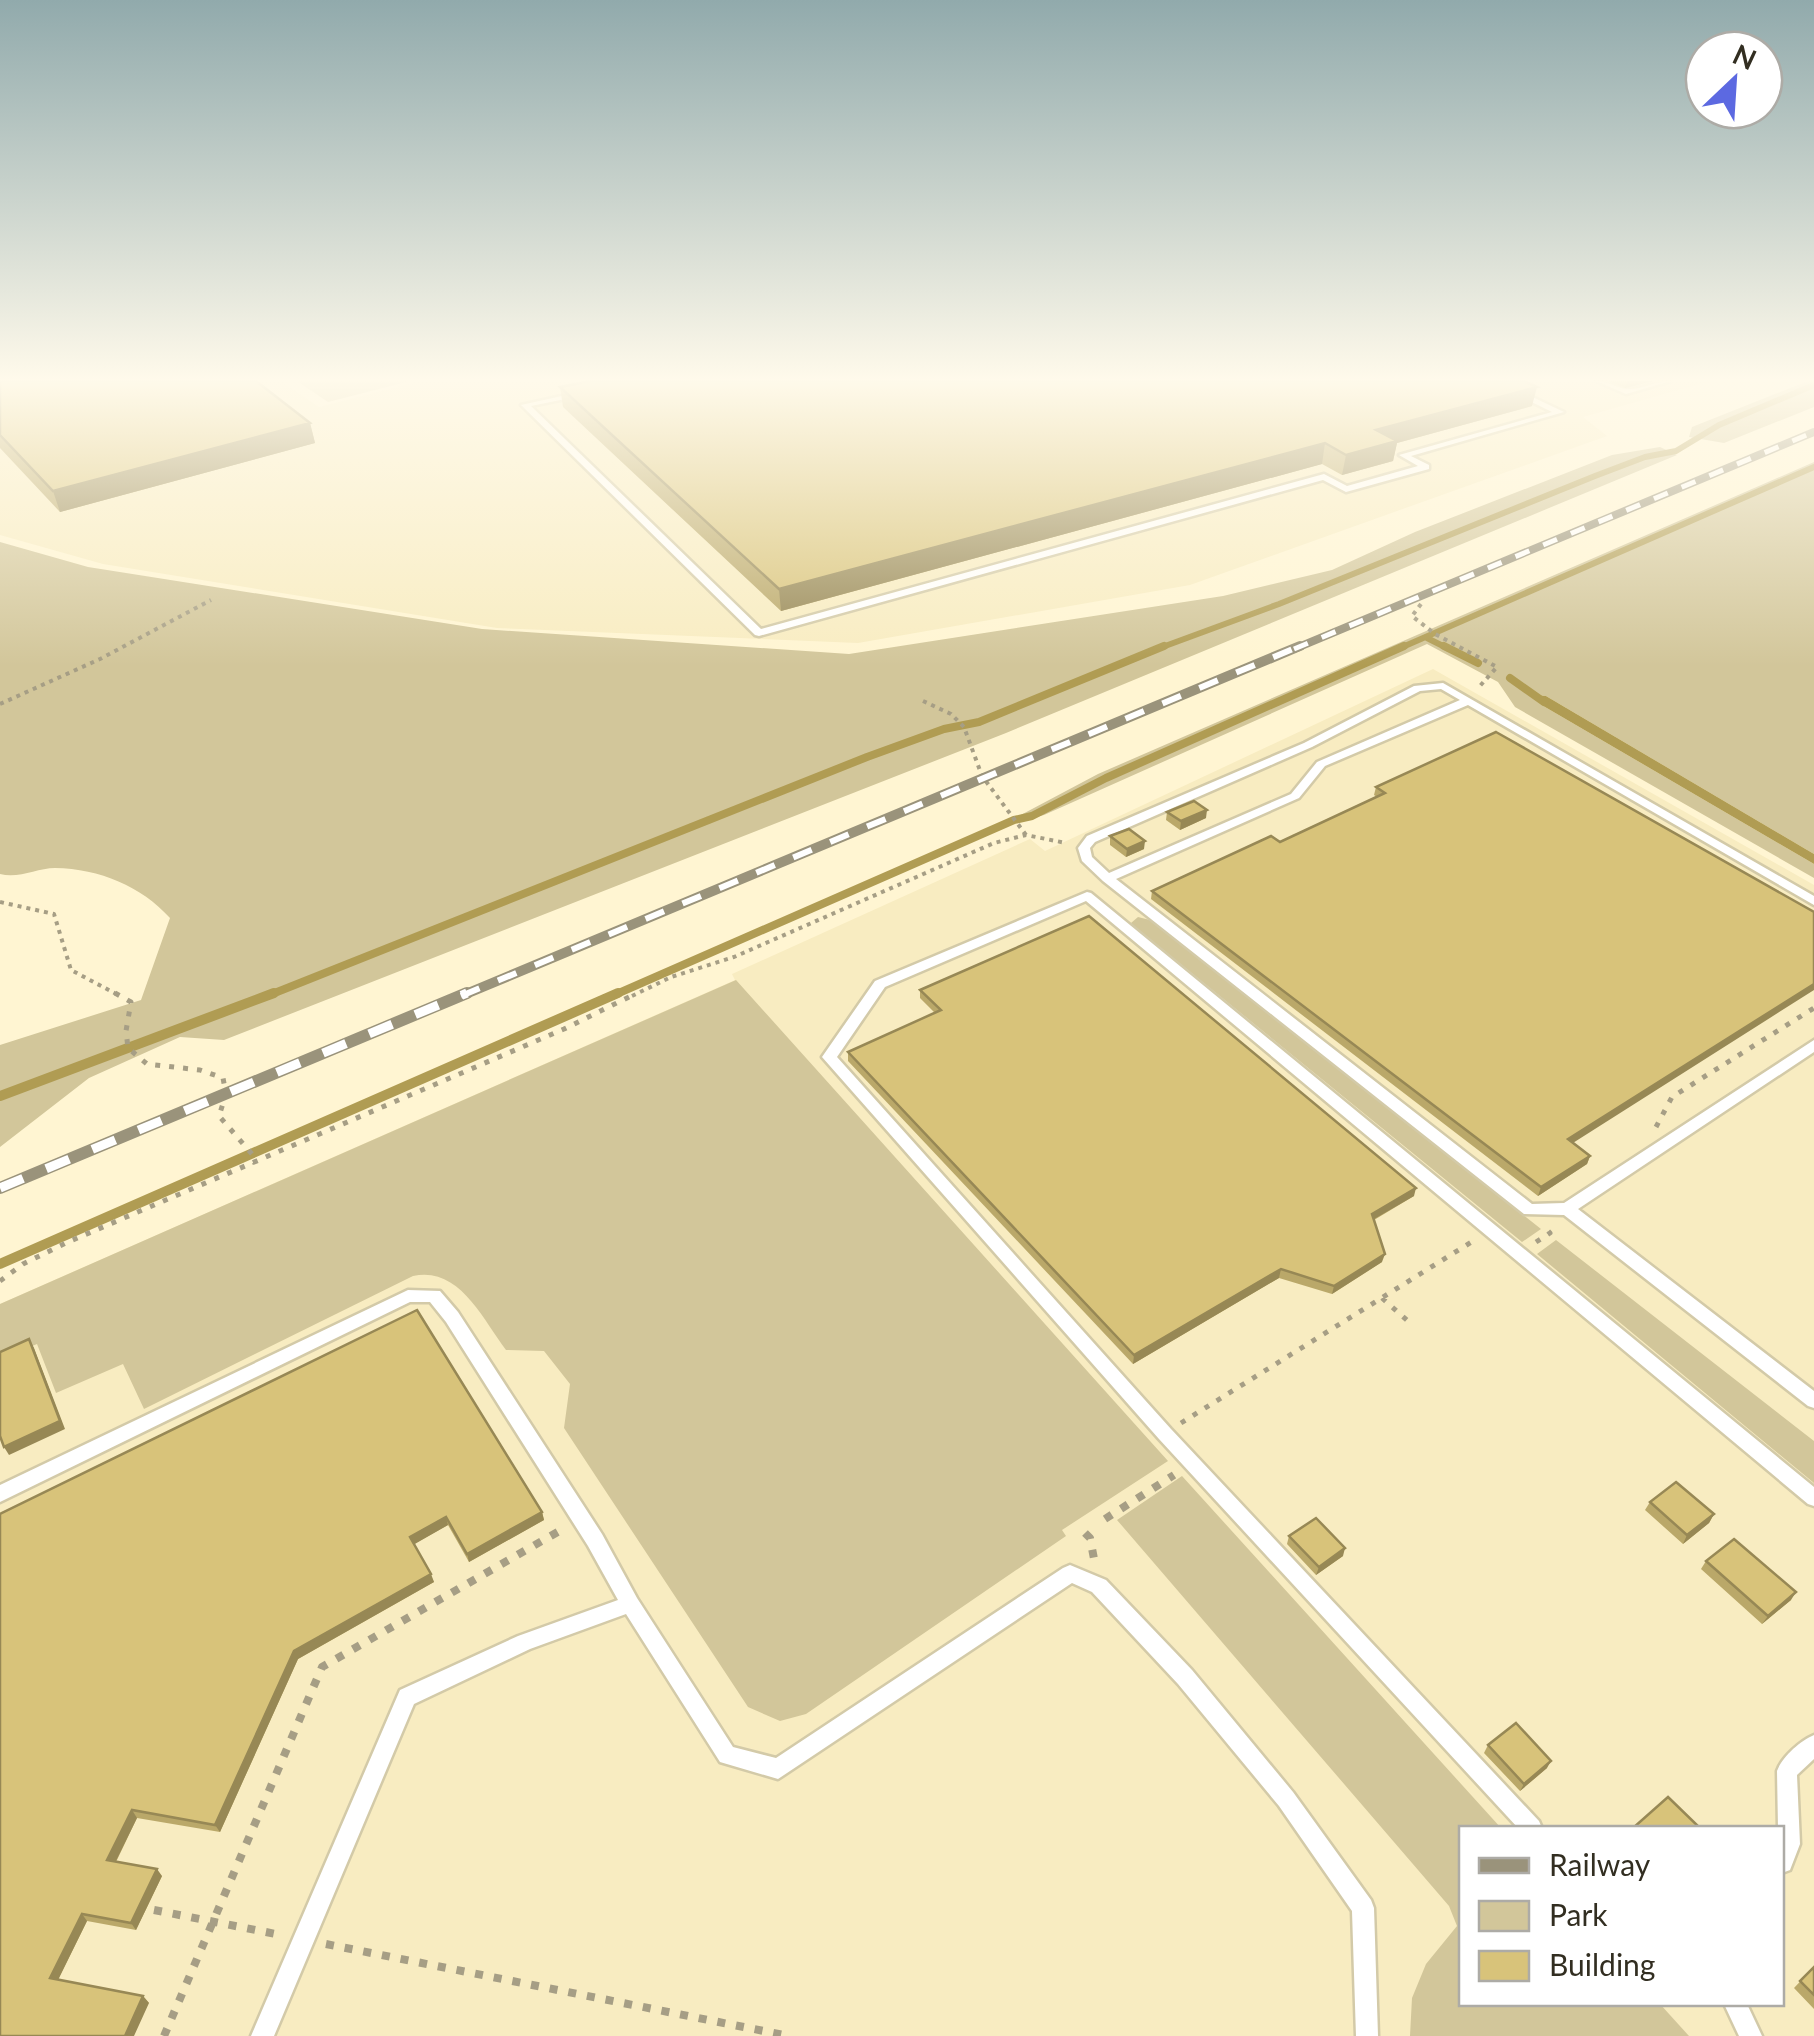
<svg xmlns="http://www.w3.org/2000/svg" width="1814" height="2036" viewBox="0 0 1814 2036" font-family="Lato,sans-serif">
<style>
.built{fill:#f8ecc1;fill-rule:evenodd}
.green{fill:#d2c69a}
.water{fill:#b09c53}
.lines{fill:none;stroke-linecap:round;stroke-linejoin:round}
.stream-far2{stroke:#b09c53;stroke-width:6}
.stream-far1{stroke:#b09c53;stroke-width:8}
.stream{stroke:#b09c53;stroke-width:10}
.lane-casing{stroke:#d3caa8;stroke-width:5}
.path-far2{stroke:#a69e85;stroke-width:4;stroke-dasharray:4 5;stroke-linecap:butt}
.path-far1{stroke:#a69e85;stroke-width:5;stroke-dasharray:5 9;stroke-linecap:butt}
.path{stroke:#a69e85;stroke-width:8;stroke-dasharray:8 11;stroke-linecap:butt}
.lane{fill:#fff;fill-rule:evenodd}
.rail-far2-casing{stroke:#9a937b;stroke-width:8}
.rail-far1-casing{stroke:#9a937b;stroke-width:10}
.rail-casing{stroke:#9a937b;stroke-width:12}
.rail-far2{stroke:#fff;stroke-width:5;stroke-dasharray:15;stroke-linecap:butt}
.rail-far1{stroke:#fff;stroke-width:6;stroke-dasharray:20;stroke-linecap:butt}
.rail{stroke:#fff;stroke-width:9;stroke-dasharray:25;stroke-linecap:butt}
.wall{fill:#baa869}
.shaded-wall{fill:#978855}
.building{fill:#d8c37a;stroke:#978855;stroke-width:2.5}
</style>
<rect width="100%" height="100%" fill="#fff5d2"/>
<path class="built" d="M0,381H281L319,407L421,381H1710L1583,417L1607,436L1190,585L858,643L497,628L103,564L0,535Z
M1433,669L1814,885V2036H0V1304L735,980L732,974L1030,839L1045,851ZM1462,1828H1782V2004H1462Z"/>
<path class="green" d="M297,381H410L328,402Z
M1808,381H1814V407L1724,443L1689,437L1692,427Z
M1660,447L1677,455L1006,733L224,1040L180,1037L89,1078L0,1147V1045L141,1000L170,918C141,886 100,869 55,868C37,868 19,879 0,874V542L88,567L482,629L849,654L1223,596L1332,570L1415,532L1612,455Z
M1814,462V854L1546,696L1537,695L1545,707L1814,864V878L1515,707L1498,682L1427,644L1044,815L1022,821L1017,817L1098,774Z
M1138,917L1150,920L1541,1229L1522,1242L1135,927L1131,923Z
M736,980L1168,1461L1062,1530L1066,1536L806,1714L780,1721L748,1707L564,1428L570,1384L544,1351L506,1350C482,1318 459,1266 413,1276L144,1409L123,1364L56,1393L37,1344L0,1360V1304Z
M1556,1240L1814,1441V1483L1537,1254Z
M1182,1476L1501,1828H1462V2004H1660L1689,2036H1410L1412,1998L1426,1964L1457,1926L1449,1906L1117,1520Z"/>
<path class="water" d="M1536,695L1546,696L1814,854V864L1545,707L1535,699Z"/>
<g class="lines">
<path class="stream-far2" d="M1427,638L1449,649
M1157,649L1279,604L1595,476L1645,457L1676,451L1719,425L1814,385
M1398,649L1814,467"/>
<path class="stream-far1" d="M1444,646L1478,663
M1510,678L1544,702
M267,996L867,757L944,729L979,722L1164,646
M612,996L1014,820L1032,816L1106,778L1404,646"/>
<path class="stream" d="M0,1096L274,993
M0,1264L618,993"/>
<g class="lane-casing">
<path id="lane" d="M1489,381H1499L1564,412L1411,456L1429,465V469L1346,492L1323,480L759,636L755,635L521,405L580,392V396L531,406L761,629L1324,474L1347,486L1418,466L1399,455L1552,412Z
M1596,381C1608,381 1618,389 1629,389C1643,389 1656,381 1671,381L1626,394Z
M1443,683L1814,896V905L1468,705L1325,766L1299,798L1116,879L1532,1204L1564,1203L1814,1040V1052L1578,1209L1814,1391V1408L1808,1406L1564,1215L1524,1214L1103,881L1082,861L1078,848L1087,836L1304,743L1414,686ZM1441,689L1460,700L1317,762L1291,794L1109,873L1092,857L1090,848L1095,842L1312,747L1420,691Z
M1087,892L1091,893L1814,1487V1506L1808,1504L1086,901L885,987L837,1057L1171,1429L1539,1821L1542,1828H1518L1159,1439L822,1057L875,981Z
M408,1290L440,1291L458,1312L602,1534L637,1598L733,1747L776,1758L1063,1568L1070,1565L1106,1580L1192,1670L1293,1792L1371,1900L1374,1908L1378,2036H1356L1352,1911L1279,1806L1178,1684L1092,1592L1072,1583L778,1779L720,1762L626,1614L530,1649L414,1704L274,2036H251L400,1690L518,1636L618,1600L588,1546L446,1322L430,1302H410L0,1502V1485Z
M1814,1735V1759L1797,1775L1800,1844L1790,1870L1782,1873V1828H1778L1777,1771C1782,1757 1800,1741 1814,1735Z
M1724,2004H1747L1762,2036H1739Z"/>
</g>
<path class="path-far2" d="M1421,604L1412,616L1435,634L1497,667L1479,687
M923,701L951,714L964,727L982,776L1026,835
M0,704L100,659L211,600
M0,902L54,914L71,970L120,996
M632,996L671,977L734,957L994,843L1026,835L1066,843"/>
<path class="path-far1" d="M115,993L131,1002L126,1031L128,1048L147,1064L200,1070L223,1078L226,1094L219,1116L252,1154L255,1164
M1656,1127L1672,1097L1814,1008
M1536,1242L1550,1233L1544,1227
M0,1281L23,1264L68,1242L564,1029L637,993
M1382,1298L1409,1322
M1181,1423L1473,1241"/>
<path class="path" d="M1105,1519L1174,1475
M1085,1533L1090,1538L1095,1564
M154,1910L281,1935
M326,1944L789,2036
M164,2036L322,1667L561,1530"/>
<use href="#lane" class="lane"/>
<g class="rail-far2-casing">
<path id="rail-far2" d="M1294,649L1814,432"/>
</g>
<g class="rail-far1-casing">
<path id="rail-far1" d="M461,996L1300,646"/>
</g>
<g class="rail-casing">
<path id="rail" d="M0,1188L467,993"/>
</g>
<use href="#rail-far2" class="rail-far2"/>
<use href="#rail-far1" class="rail-far1"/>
<use href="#rail" class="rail"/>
</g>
<path class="wall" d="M0,381L310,423L315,443L60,512L0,448Z
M1608,381H1653L1625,388Z
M560,387L1532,406L1397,443L1393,461L1342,475L1322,464L781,611L563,407Z
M1496,732L1573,1143L1590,1156L1587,1164L1538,1196L1151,899L1152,891L1280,842L1377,797L1374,795L1376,787Z
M1167,812L1206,818L1180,830L1166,820Z
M1110,836L1144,849L1126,857L1110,845Z
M920,990L1414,1196L1374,1220L1382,1262L1332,1294L1279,1278L1133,1364L848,1061V1052L935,1013L920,998Z
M1650,1502L1714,1514L1709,1523L1683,1544L1645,1510Z
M542,1512L544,1520L469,1562L448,1525L414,1544L434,1582L298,1659L220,1832L137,1818L116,1862L162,1876L136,1930L87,1921L58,1980L143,1996L149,2003L0,2036V1514Z
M1289,1536L1343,1556L1316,1575L1287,1544Z
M1706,1561L1791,1600L1762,1624L1701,1569Z
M1488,1745L1547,1768L1520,1791L1484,1753Z
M1814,1967V2009L1794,1988Z"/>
<path class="shaded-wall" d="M1628,381H1653L1625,388Z
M1537,387L1532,406L1397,443L1393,461L1342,475L1346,455L1376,430Z
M310,423L315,443L60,512L53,491Z
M1325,443L1322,464L781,611L779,589Z
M1207,810L1206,818L1180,830L1181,821Z
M1145,841L1144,849L1126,857L1127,849Z
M1814,984V990L1565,1148L1568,1139Z
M1590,1156L1587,1164L1538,1196L1541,1187Z
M1416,1188L1414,1196L1369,1222L1372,1214Z
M1385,1254L1382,1262L1332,1294L1334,1286Z
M1281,1269L1279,1278L1133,1364L1134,1355Z
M29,1339L34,1348L65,1429L9,1455L4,1447Z
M542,1512L544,1520L469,1562L467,1554Z
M1714,1514L1709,1523L1683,1544L1687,1535Z
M446,1517L448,1525L413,1545L410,1537Z
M1345,1548L1343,1556L1316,1575L1319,1567Z
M431,1574L434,1582L298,1659L220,1832L215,1825L294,1651Z
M1796,1592L1791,1600L1762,1624L1768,1616Z
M1551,1761L1547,1768L1520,1791L1524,1784Z
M132,1810L137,1818L113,1867L107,1860Z
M157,1869L162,1876L136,1930L131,1923Z
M82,1914L87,1921L56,1984L50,1978Z
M143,1996L149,2003L134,2036H125Z"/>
<path class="building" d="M0,381H256L310,423L53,491L0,435Z
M590,381H1524L1537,387L1376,430L1397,441L1346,455L1325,443L779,589L560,387Z
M1496,732L1814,912V984L1568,1139L1590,1156L1541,1187L1152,891L1271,836L1280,842L1385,793L1376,787Z
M1194,801L1207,810L1181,821L1167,812Z
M1129,829L1145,841L1127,849L1110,836Z
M1089,916L1416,1188L1372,1214L1385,1254L1334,1286L1281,1269L1134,1355L848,1052L941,1010L920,990Z
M417,1310L542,1512L467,1554L446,1517L410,1537L431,1574L294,1651L215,1825L132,1810L107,1860L157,1869L131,1923L82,1914L50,1978L143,1996L125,2036H0V1514Z
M29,1339L60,1421L4,1447L0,1436V1352Z
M1676,1482L1714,1514L1687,1535L1650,1502Z
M1316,1518L1345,1548L1319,1567L1289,1536Z
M1734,1539L1796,1592L1768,1616L1706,1561Z
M1516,1723L1551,1761L1524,1784L1488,1745Z
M1668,1797L1700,1828H1633Z
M1814,1967V1995L1800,1981Z"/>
<linearGradient id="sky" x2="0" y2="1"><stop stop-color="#91aaac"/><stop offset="0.57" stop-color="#fffaeb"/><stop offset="1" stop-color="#fffaeb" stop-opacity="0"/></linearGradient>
<rect width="1814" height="666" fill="url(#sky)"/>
<rect x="1459" y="1826" width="325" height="180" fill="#ffffff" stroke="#adaba6" stroke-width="2.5"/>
<rect x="1479" y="1858" width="50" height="15" fill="#9a937b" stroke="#adaba6" stroke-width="2.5"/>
<text x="1549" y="1876" font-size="30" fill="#322e21">Railway</text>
<rect x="1479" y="1901" width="50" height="30" fill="#d2c69a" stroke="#adaba6" stroke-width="2.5"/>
<text x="1549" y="1926" font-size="30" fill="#322e21">Park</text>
<rect x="1479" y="1951" width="50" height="30" fill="#d8c37a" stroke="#adaba6" stroke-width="2.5"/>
<text x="1549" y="1976" font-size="30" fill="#322e21">Building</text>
<g transform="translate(1734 80) rotate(25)"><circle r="48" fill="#ffffff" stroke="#adaba6" stroke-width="2.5"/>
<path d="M0-8L18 38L0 25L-18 38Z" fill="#5c69e1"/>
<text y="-15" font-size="28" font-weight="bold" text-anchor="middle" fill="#322e21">N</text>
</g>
</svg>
